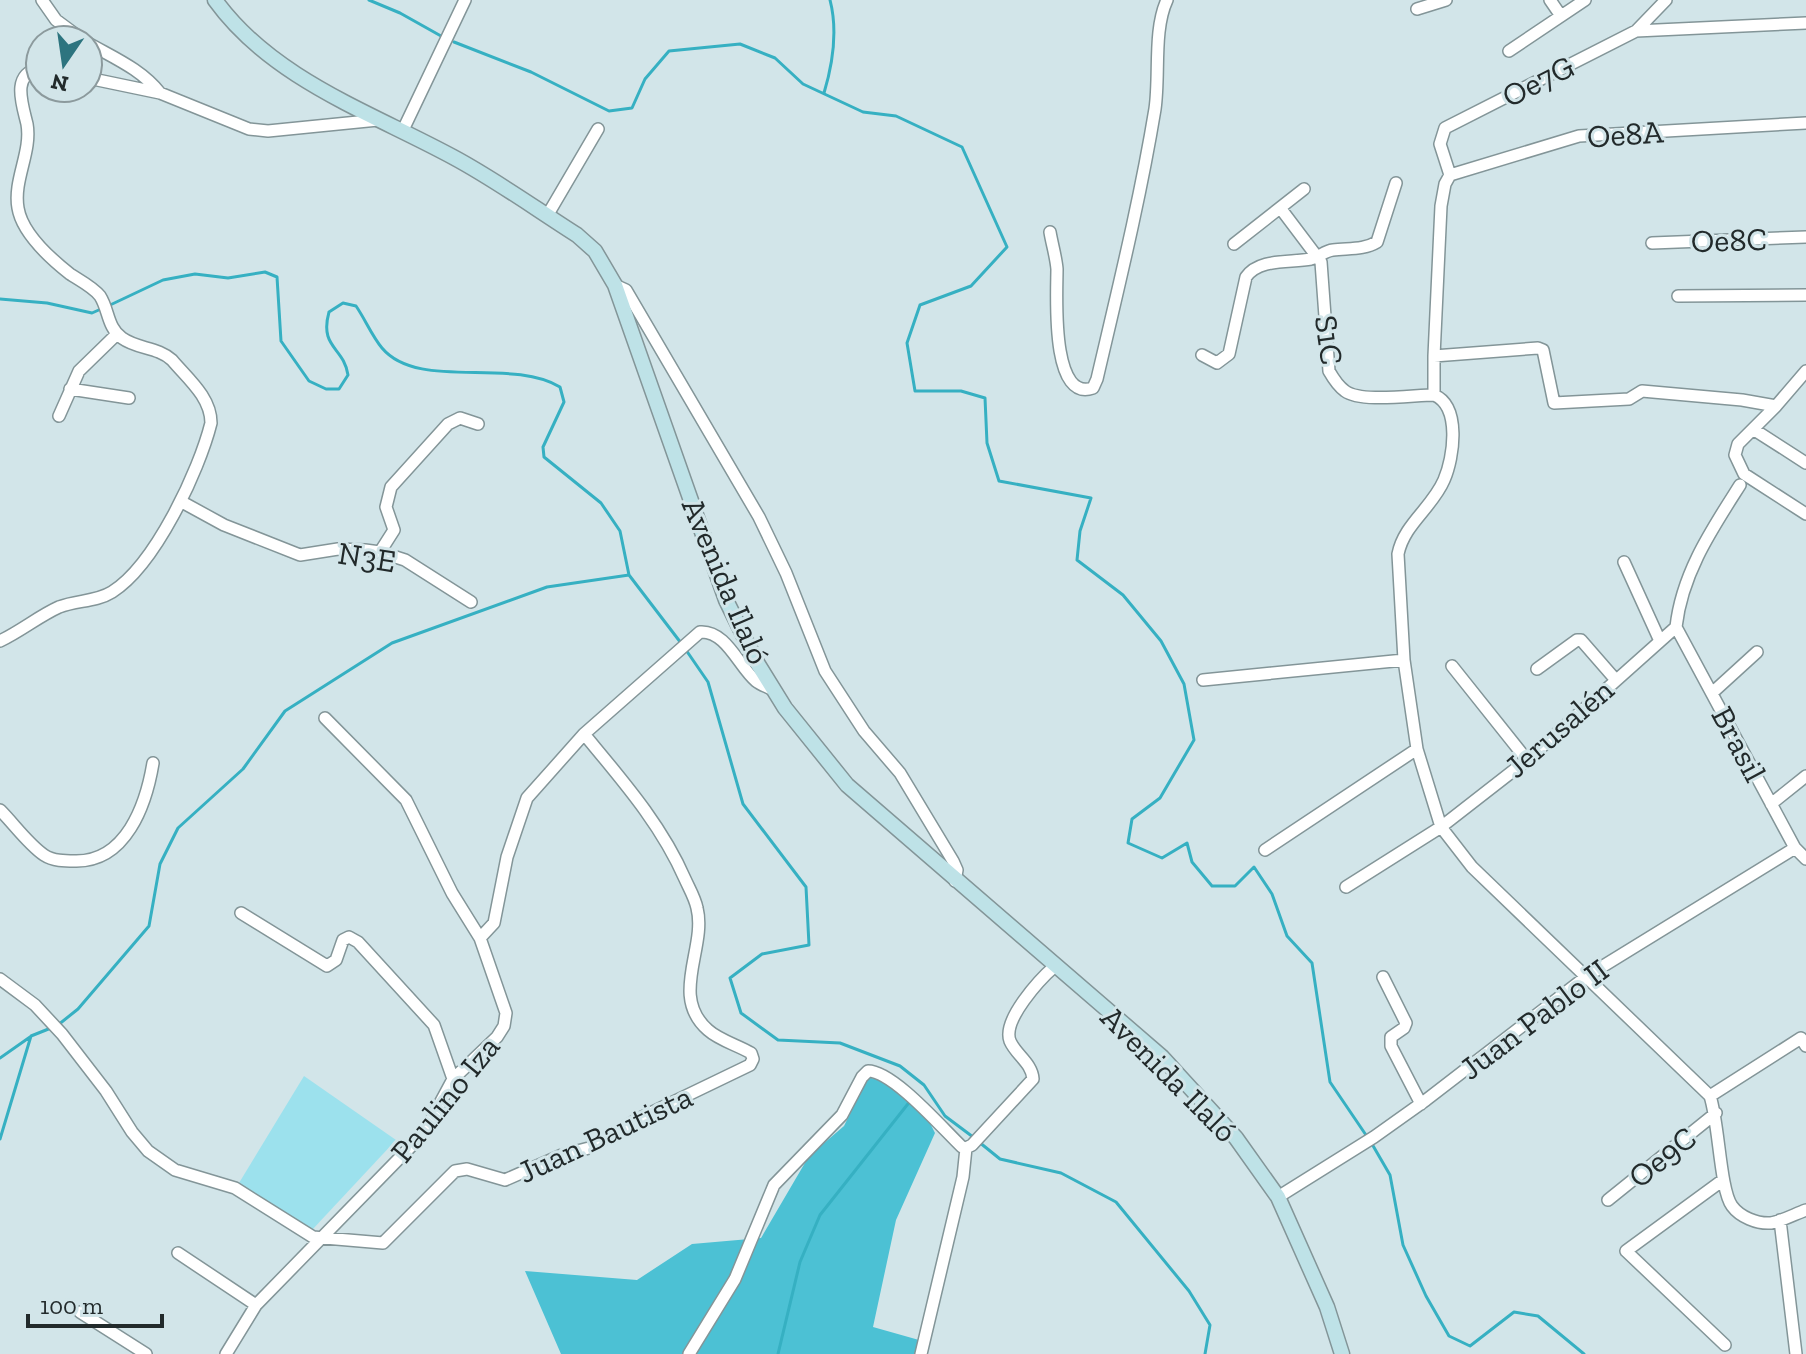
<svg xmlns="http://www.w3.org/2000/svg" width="1806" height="1354" viewBox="0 0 1806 1354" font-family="'Zilla Slab',serif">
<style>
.green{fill:#9ce1ed}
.forest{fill:#4cc1d4}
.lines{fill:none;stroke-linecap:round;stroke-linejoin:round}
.stream{stroke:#36b0c2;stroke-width:3}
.minor-casing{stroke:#839598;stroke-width:14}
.secondary-casing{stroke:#839598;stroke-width:17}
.minor{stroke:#fff;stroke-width:11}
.secondary{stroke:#bee2e7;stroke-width:14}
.labels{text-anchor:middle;stroke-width:6;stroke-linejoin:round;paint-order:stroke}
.street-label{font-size:32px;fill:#222a2b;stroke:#d2e5e9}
</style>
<rect width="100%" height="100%" fill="#d2e5e9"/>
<path class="green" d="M304,1076L396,1140L312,1230L239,1183Z"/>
<path class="forest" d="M868,1077C907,1087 918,1097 935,1133L896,1220L873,1327L919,1340L917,1354H561L525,1271L637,1280L692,1244L761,1238L809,1156L844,1126Z"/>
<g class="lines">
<path class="stream" d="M369,0L400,13L441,36
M454,42L531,72L609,111L632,108L645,79L669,51L740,44L775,58L803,84L863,112L896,116L962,147L1007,247L971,286L920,305L907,343L915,391H961L985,398L987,443L999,481L1091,498L1080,531L1077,560L1123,595L1161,641L1184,684L1194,740L1160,798L1132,819L1128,843L1162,858L1187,843L1192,862L1212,886H1235L1254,867L1272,894L1287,936L1312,963L1330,1082L1368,1138
M824,93C833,63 838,31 830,0
M0,299L47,303L92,313L101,309
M108,306L163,280L195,274L228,278L265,272L277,277L281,341L309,381L326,389H339L348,375C344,347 319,348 329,312L343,303L356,306C365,319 372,336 382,348C418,391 510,357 560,387L564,402L543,447L544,457L601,503L620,531L629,575L681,643
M686,650L708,682L743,804L806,887L809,945L762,954L730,978L741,1013L778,1040L840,1043L900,1066L924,1085L945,1116L973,1137
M58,1025L78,1009L149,926L160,864L178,828L243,769L285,711L392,643L547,587L629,575
M0,1058L30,1037
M0,1139L31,1036L51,1028
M979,1142L1000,1159L1061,1173L1116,1202L1189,1291L1210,1325L1205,1354
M1372,1144L1390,1175L1403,1245L1426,1296L1449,1336L1470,1346L1514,1312L1538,1316L1584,1354
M778,1354L800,1262L820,1215L911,1100"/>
<g class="minor-casing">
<path id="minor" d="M42,0L56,20L83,40
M1550,0L1561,16
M1417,9L1446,0
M1636,31L1806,23
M88,43C114,58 141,69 160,93
M1509,51L1585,0
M88,78L160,93L249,129L268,131L378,120
M403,130L465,0
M1450,175L1579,136L1806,123
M1450,175L1440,144L1445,128L1636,31L1666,0
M1281,209L1321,262L1329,371C1333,378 1338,386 1345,391C1361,403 1414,395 1434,395
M547,216L598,129
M1050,232C1052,244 1056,257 1057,269C1057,292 1050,403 1093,388L1097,379C1118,289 1140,200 1155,109C1160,75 1153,30 1167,0
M1652,243L1806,237
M1234,244L1304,189
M615,285L626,290L759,517L786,573L825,671L864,731L900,773L953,861L957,870L955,881
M1678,296L1806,295
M1202,355L1217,363L1229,354L1246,277C1259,258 1290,263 1311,259C1320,257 1324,251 1333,250C1348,248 1364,250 1377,242L1396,183
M1434,356L1441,206L1445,184L1450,175
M1806,371L1776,406L1738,444L1735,455L1744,474L1806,514
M70,389L129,398
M1434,395C1461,406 1454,457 1444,480C1432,508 1404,524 1398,554L1404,660L1417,749L1441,827L1472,867L1710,1096C1719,1123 1720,1190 1732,1206C1740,1217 1757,1224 1771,1223C1782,1221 1795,1214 1806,1210
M1434,395V356L1538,348L1543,350L1554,403L1629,399L1642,391L1742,400L1776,406
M59,416L79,371L117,334
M1753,429L1806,463
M182,502L224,525L300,555L338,549L365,550L380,552L405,560L471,602
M380,552L394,530L386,507L391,487L448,424L460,418L478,424
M1624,562L1660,641
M1676,627L1795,848L1806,859
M1676,627C1682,573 1712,529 1740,485
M0,641C21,631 39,616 59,607C77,600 96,602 112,592C155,565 199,471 211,423C211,397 187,378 172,360C158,347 137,349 122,338C107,327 109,310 100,296C93,287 79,280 70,274C51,259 22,233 18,208C13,180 32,152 27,124C22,103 11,74 40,68
M1452,666L1527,760
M1537,669L1577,640H1581L1615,679
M1203,680L1404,660
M1712,693L1757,652
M325,718L406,800L452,893L480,938
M1771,804L1806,776
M0,810C14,824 28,844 44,855C53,861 65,861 75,861C126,862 146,805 153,763
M1265,850L1417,749
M1346,887L1441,827L1527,760L1676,627
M241,913L327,966L336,960L343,940L349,937L358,942L434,1025L453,1079
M1383,977L1406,1023L1404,1028L1391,1037V1046L1421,1104
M0,979L35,1005L62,1034L106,1091L132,1132L148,1151L175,1170L235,1188L313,1237L383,1243L455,1171L467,1169L505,1180L562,1155L589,1148L638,1119L750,1065L753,1059L751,1053C737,1045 719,1040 708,1030C669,996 707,948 697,908C695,898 689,888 685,879C661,824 622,780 584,734
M1710,1096L1801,1038L1806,1046
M1723,1180L1626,1251L1725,1345
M1278,1197L1374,1137L1426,1100L1587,976L1795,848
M1608,1200L1716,1113
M1780,1220L1796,1354
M178,1253L256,1305
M80,1312L146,1354
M226,1354L256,1305L424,1133L453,1079L497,1037L504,1026L506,1013L480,938L494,923L507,857L527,798L584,734L700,632C726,630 739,667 756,681C761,685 768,687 773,690
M689,1354L735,1279L774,1185L842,1115L862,1077L868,1071C893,1071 942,1128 962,1147L966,1148L972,1145L1033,1079C1032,1063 1016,1055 1010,1041C1002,1020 1040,979 1055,966
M921,1354L963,1177L966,1148"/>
</g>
<g class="secondary-casing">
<path id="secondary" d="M215,0C272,79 370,112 453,157C496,180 536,209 577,235L595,251L615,285L726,600L756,661L785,708L847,785L1162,1057L1236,1138L1278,1197L1327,1307L1342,1354"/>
</g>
<use href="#minor" class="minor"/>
<use href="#secondary" class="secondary"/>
</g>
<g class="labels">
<g class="street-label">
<text transform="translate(1538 81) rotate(-27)" y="11">Oe7G</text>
<text transform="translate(1625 134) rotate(-4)" y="11">Oe8A</text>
<text transform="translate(1729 240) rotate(-2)" y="11">Oe8C</text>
<text transform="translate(1329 340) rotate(82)" y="11">S1C</text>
<text transform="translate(367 557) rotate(9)" y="11">N3E</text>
<text transform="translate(726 581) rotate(67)" y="11">Avenida Ilaló</text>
<text transform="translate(1559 728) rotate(-41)" y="11">Jerusalén</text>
<text transform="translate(1739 744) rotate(62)" y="11">Brasil</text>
<text transform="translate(1534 1019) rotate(-37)" y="11">Juan Pablo II</text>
<text transform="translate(1169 1074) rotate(45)" y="11">Avenida Ilaló</text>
<text transform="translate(445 1099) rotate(-51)" y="11">Paulino Iza</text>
<text transform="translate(605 1134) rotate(-25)" y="11">Juan Bautista</text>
<text transform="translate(1662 1157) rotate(-39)" y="11">Oe9C</text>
</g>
</g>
<g transform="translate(64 64) rotate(193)"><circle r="38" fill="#d2e5e9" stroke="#8c9a9d" stroke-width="2"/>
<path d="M0-6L14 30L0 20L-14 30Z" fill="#2d747f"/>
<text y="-12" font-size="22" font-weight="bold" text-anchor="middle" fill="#222a2b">N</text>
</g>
<path d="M28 1314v12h134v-12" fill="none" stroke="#222a2b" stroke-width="4"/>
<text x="40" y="1314" font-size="24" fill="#222a2b" stroke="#d2e5e9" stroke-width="6" paint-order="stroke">100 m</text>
</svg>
